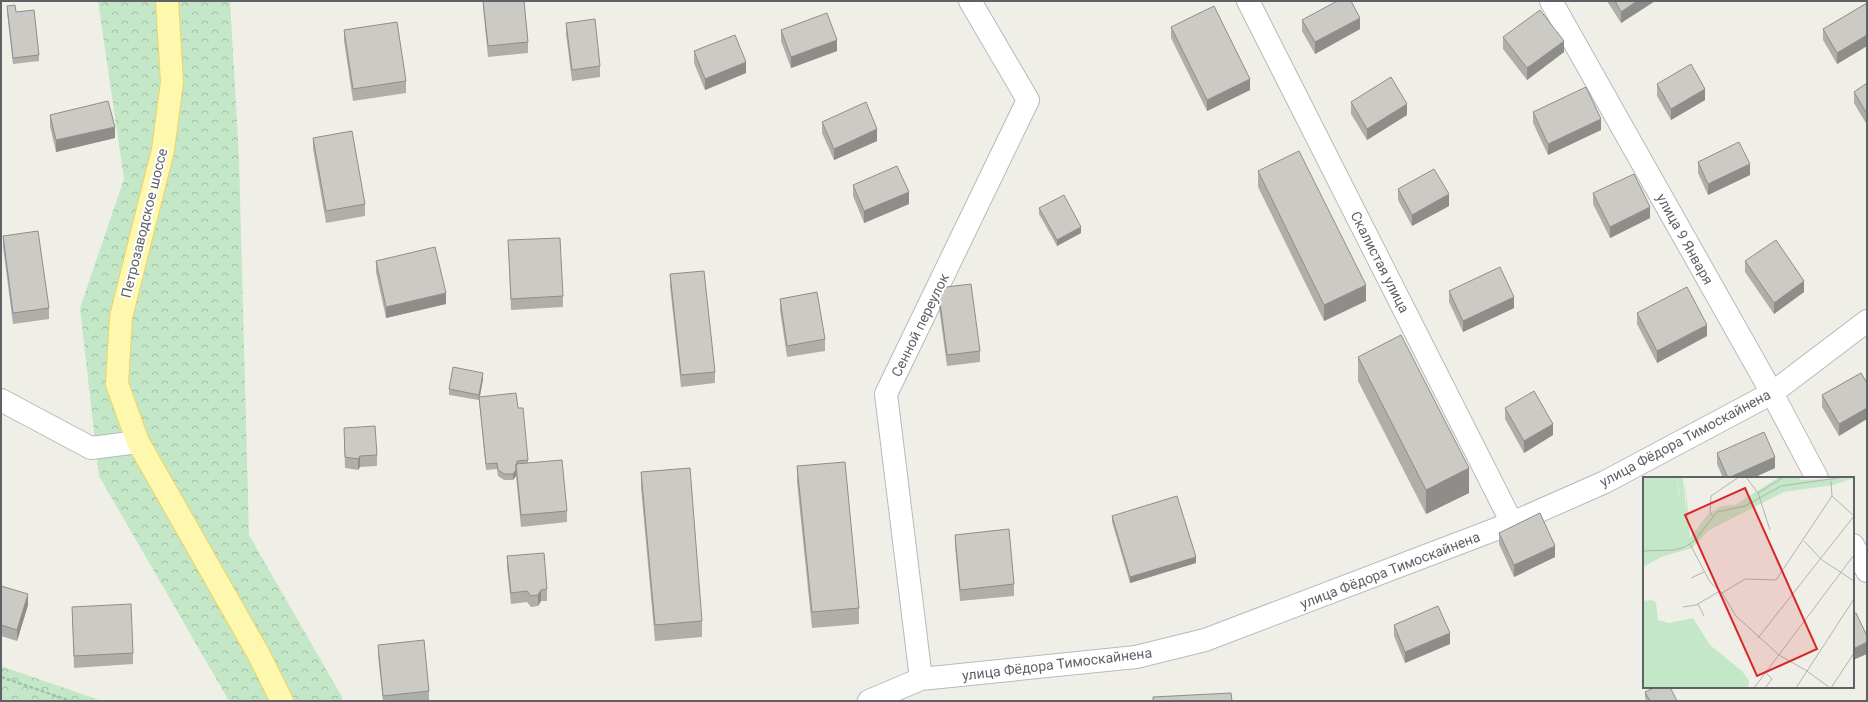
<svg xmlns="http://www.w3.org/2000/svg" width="1868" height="702" viewBox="0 0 1868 702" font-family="Roboto,sans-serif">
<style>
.forest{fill:url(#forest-crowns)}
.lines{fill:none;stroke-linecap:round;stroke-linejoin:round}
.minor-casing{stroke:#b7b9bd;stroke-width:24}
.major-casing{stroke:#f0d460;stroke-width:24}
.path{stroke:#9cc6ac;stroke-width:2.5;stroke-dasharray:4 2;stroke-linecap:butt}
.minor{stroke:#fff;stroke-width:22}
.major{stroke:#fef8ae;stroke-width:22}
.wall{fill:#afaea9}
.shaded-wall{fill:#8f8d89}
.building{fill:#cccac4;stroke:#8f8d89}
.labels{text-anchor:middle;stroke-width:4;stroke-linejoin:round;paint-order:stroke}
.street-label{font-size:14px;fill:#5e6267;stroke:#fff}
.inset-road{fill:none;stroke:#b2b3b0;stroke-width:1}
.view{fill:#d62828;fill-opacity:0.15;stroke:#d62828;stroke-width:2}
.inset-edge{fill:none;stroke:#5e6267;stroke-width:2}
</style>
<defs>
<pattern id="forest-crowns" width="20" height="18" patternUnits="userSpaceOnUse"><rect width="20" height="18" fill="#c4e7c7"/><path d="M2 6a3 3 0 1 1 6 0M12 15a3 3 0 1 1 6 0" fill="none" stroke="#a2bfa5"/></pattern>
</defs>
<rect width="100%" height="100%" fill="#f0efe7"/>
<path class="forest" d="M98,1H230L239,157L249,535L342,697V701H229L99,476L80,308L124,179Z
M1,666L102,701H1Z"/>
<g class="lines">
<g class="minor-casing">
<path id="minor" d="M1248,1L1512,523
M1551,1L1772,393L1817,478
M1,400L91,448L138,442
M1853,545L1867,571
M921,679L886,394L1028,100L970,1
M869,701L921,679L1136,657L1205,640L1512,523L1605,482L1772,393L1867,321"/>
</g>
<g class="major-casing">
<path id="major" d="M167,1L172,82L163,150L121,317L117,384L138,442L259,655L282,701"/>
</g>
<path class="path" d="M1,677L71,701"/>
<use href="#minor" class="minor"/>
<use href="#major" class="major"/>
</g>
<path class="wall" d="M483,1H524L528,42V53L488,57L483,7Z
M1607,1H1655L1621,23Z
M1867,3V46L1837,64L1823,40V29Z
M7,6L39,55V61L13,64L7,12Z
M1302,20L1360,29L1315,54L1302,31Z
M566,23L600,66V77L572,81L566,34Z
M1171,27L1250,90L1207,111L1171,38Z
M344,30L406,81V93L353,101L344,41Z
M781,30L837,51L791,68L781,41Z
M1503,37L1564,52L1527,80L1503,49Z
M694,51L746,73L705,90L694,63Z
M1867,83V125L1854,103V92Z
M1657,84L1705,100L1671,120L1657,96Z
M1351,102L1407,115L1367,140L1351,114Z
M1533,112L1601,130L1548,155L1533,123Z
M50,115L115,138L56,152L50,126Z
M822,122L877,141L834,160L822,133Z
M313,138L365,204V216L326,223L313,149Z
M1698,162L1750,175L1708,195L1698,173Z
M1258,171L1366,301L1324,321L1258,187Z
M853,185L909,204L864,223L853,196Z
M1398,189L1449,206L1412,226L1398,200Z
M1593,193L1650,218L1610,238L1593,204Z
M1039,208L1081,233L1057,246L1039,214Z
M3,236L49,308V319L13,324L3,247Z
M508,240L563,296V307L511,310Z
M376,261L446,304L386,318L376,272Z
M1745,261L1804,292L1774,314L1745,272Z
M670,274L715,372V383L681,387L670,286Z
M938,288L980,351V362L947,366L938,300Z
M1449,291L1514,308L1463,332L1449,302Z
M780,299L825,339V351L787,357L780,310Z
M1637,313L1707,336L1657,363L1637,324Z
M1358,357L1469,493L1426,514L1358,381Z
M1861,373L1839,436L1822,407V395Z
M483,379L480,397L518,408L528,460V463L567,511V522L521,527L516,476L513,480H504L498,476L497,469L486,470L479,400L449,395V389Z
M1505,408L1553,435L1524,453L1505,419Z
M344,428L377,455V466L360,467L358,470L345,468Z
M1717,453L1775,468L1753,478H1723L1717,464Z
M797,466L859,608V624L812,628L797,482Z
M641,472L702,621V637L655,641L641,488Z
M1112,516L1196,563L1130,583L1112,522Z
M1499,533L1555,557L1514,577L1499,544Z
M955,535L1014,584V596L960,601L955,546Z
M507,556L547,589V601H541L538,606L531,607L527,602L511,604L507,567Z
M1,586L28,605L17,641L1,636Z
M72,607L133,653V664L74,668Z
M1394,625L1450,644L1405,663L1394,636Z
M378,645L429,691V701H383L378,656Z
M1645,692L1677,701H1647L1645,698Z"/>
<path class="shaded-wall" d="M1637,1H1655L1621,23V12Z
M1360,18V29L1315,54V42Z
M1867,35V46L1837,64V53Z
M837,40V51L791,68V57Z
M1564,41V52L1527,80V68Z
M746,62V73L705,90V79Z
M1250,79V90L1207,111V100Z
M1705,89V100L1671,120V109Z
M1407,104V115L1367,140V129Z
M1601,119V130L1548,155V144Z
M115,127V138L56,152V140Z
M877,129V141L834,160V149Z
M1750,164V175L1708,195V184Z
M909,192V204L864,223V211Z
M1449,194V206L1412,226V215Z
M1650,207V218L1610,238V227Z
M1081,227V233L1057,246V240Z
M1804,281V292L1774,314V303Z
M1366,285V301L1324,321V305Z
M446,293V304L386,318V307Z
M1514,297V308L1463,332V321Z
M1707,325V336L1657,363V351Z
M483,373V379L479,400V395Z
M1867,408V419L1839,436V424Z
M1553,424V435L1524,453V441Z
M360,456V467L358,470V459Z
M1775,457V468L1753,478H1728Z
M1469,468V493L1426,514V490Z
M516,470V476L513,480V474Z
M1555,546V557L1514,577V565Z
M1196,557V563L1130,583V577Z
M541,590V601L538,606V595Z
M28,594V605L17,641V630Z
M1450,633V644L1405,663V652Z
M1867,642V654L1853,660V649Z"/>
<path class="building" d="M483,1H524L528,42L488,46Z
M1337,1H1351L1360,18L1315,42L1302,20Z
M1615,1H1637L1621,12Z
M1867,3V35L1837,53L1823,29Z
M15,5L16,12L34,10L39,55L13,58L7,6Z
M1214,6L1250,79L1207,100L1171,27Z
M1540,10L1564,41L1527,68L1503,37Z
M827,13L837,40L791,57L781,30Z
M595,19L600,66L572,70L566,23Z
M397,22L406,81L353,89L344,30Z
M735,35L746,62L705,79L694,51Z
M1691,64L1705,89L1671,109L1657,84Z
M1391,77L1407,104L1367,129L1351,102Z
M1867,83V114L1854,92Z
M1586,87L1601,119L1548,144L1533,112Z
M108,101L115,127L56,140L50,115Z
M866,102L877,129L834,149L822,122Z
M352,131L365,204L326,211L313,138Z
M1739,142L1750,164L1708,184L1698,162Z
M1299,151L1366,285L1324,305L1258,171Z
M897,166L909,192L864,211L853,185Z
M1434,169L1449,194L1412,215L1398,189Z
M1634,174L1650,207L1610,227L1593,193Z
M1064,195L1081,227L1057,240L1039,208Z
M38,231L49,308L13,313L3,236Z
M560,238L563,296L511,299L508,240Z
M1776,240L1804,281L1774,303L1745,261Z
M435,247L446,293L386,307L376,261Z
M1500,267L1514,297L1463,321L1449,291Z
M704,271L715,372L681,375L670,274Z
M971,284L980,351L947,355L938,288Z
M1687,287L1707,325L1657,351L1637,313Z
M817,292L825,339L787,346L780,299Z
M1401,335L1469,468L1426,490L1358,357Z
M453,367L483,373L479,395L449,389Z
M1861,373L1867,383V408L1839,424L1822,395Z
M1534,391L1553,424L1524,441L1505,408Z
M516,393L518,408H523L528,460L517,461V464H516V470L513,474H504L498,470L497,463L486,464L479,397Z
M375,426L377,455L360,456L358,459L345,457L344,428Z
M1764,432L1775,457L1728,478L1717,453Z
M562,460L567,511L521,515L516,464Z
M845,462L859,608L812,612L797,466Z
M690,468L702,621L655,625L641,472Z
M1177,496L1196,557L1130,577L1112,516Z
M1540,513L1555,546L1514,565L1499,533Z
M1009,529L1014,584L960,590L955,535Z
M544,553L547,589L541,590L538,595L531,596L527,591L511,593L507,556Z
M1,586L28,594L17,630L1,625Z
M131,604L133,653L74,656L72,607Z
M1438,606L1450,633L1405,652L1394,625Z
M1856,613L1867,636V642L1853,649V614Z
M424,640L429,691L383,696L378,645Z
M1656,687H1670L1677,701H1650L1645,692Z
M1231,693L1232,701H1153V697Z"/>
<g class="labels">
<g class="street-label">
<text transform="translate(144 223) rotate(-76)" y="5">Петрозаводское шоссе</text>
<text transform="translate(1685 239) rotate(61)" y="5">улица 9 Января</text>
<text transform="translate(1380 262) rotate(63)" y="5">Скалистая улица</text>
<text transform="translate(920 325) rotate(-64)" y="5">Сенной переулок</text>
<text transform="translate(1685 438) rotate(-28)" y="5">улица Фёдора Тимоскайнена</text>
<text transform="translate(1390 570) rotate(-21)" y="5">улица Фёдора Тимоскайнена</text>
<text transform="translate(1057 664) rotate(-7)" y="5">улица Фёдора Тимоскайнена</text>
</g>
</g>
<g transform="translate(1643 477)">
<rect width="211" height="211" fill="#f0efe7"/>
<path d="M33,0H40L43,32L35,42L28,38L37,18Z" fill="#c4e7c7"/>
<path d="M0,0H33L37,22L28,38L34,42L43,32L42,0L47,61L65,37L79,29L92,28L136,0H156L158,3L211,1L191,8L141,15L66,53L49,71L18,80L0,90ZM8,123L13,125L15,143L26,146L50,141L67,168L99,194L106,204L105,211H0V124Z" fill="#c4e7c7"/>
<path class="inset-road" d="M103,0L115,16L127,53M115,16L141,0M189,19L211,39M70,39L67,36L68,19L96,0M161,64L179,83L211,104M47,67L67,105L79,116L93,139L136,178L164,194L187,211M0,74L31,73L42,70L52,63L74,35L102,29L138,9L202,0M48,101L61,95M79,116L102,102L133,103L189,19L188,4M55,127L61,139M40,130L53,128L77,114M115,161L211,39M111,211L211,78M122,211L129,202L123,196M153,211L211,122M188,211L211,176"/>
<path class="view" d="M102,11L174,172L114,199L42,38Z"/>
<rect width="211" height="211" class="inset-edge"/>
</g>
<rect width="1868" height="702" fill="none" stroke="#5e6267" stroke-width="4"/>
</svg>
